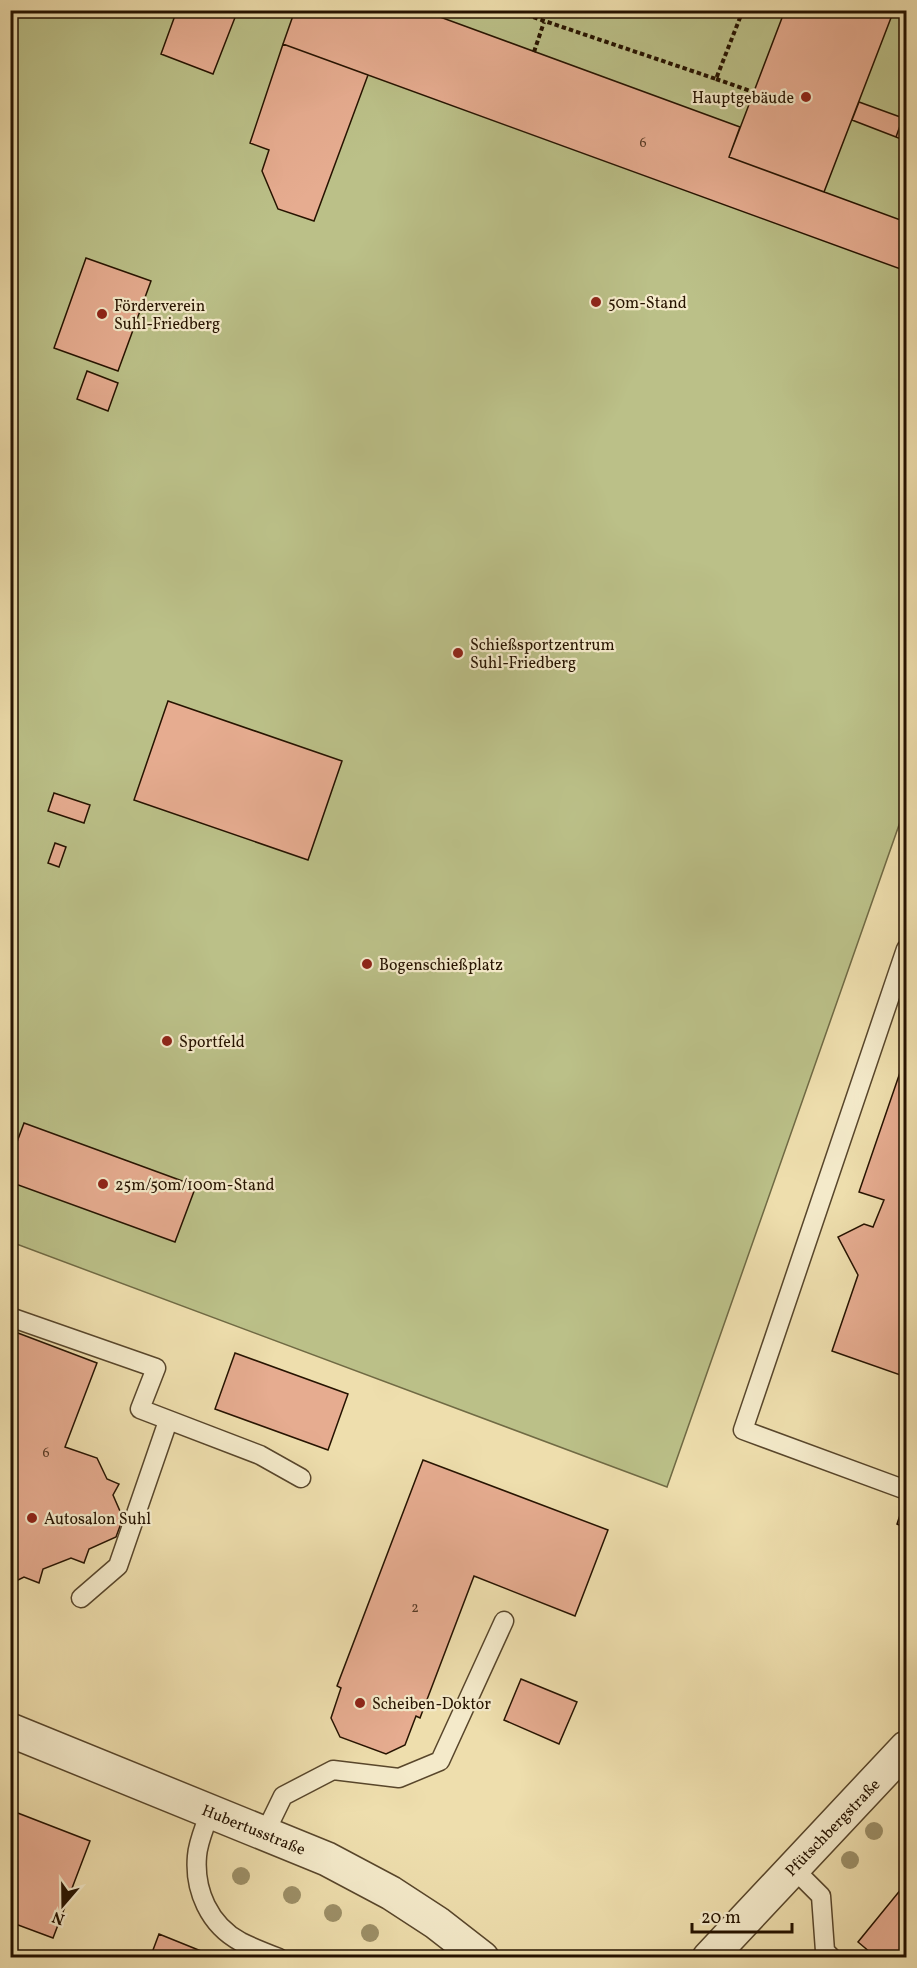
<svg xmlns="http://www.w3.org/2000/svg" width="917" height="1968" viewBox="0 0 917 1968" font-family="Vollkorn,serif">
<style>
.green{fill:#bbc088;stroke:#706a44;stroke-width:1.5}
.building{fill:#e6ac90;stroke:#261300;stroke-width:1.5}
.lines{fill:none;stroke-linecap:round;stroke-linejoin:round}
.service-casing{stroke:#58462b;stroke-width:21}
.minor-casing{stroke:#58462b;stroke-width:36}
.path{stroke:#261300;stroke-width:4;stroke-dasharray:4.5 3;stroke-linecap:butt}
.service{stroke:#f4eaca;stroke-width:18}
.minor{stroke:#f4eaca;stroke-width:33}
.tree{fill:#9d9068}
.poi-dot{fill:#8f2418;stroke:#f4eaca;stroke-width:2}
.labels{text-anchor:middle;stroke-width:4.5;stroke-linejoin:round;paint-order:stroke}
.number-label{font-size:14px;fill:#563924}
.poi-label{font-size:16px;fill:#261300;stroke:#f4eaca;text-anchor:start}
.street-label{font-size:16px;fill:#261300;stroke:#f4eaca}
</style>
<rect width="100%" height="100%" fill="#eedead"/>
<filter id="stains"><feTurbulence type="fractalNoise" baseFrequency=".00333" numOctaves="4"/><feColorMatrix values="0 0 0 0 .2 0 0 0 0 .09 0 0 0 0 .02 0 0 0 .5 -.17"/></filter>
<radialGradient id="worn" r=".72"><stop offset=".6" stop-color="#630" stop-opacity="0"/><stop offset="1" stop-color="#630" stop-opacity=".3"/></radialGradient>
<path class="green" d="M10,11H906V805L667,1487L11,1242Z"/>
<path class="building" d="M177,10H225L236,15L213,74L161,54Z
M295,10H421L740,127L729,157L906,222V271L283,44Z
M785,10H894L824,192L729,157Z
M283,44L368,75L314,221L278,209L262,171L269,150L250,143Z
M859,102L903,118L896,137L852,120Z
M906,109V141L896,137Z
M86,258L151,281L118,371L54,348Z
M87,371L118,383L108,411L77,399Z
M168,701L342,761L308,860L134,800Z
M54,793L90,805L84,823L48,811Z
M55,843L66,847L59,867L48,863Z
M906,1055V1377L832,1351L858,1275L838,1237L864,1224L873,1227L884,1200L859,1192Z
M24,1123L196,1186L175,1242L10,1182V1161Z
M10,1330L97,1363L65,1447L97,1458L107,1479L119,1484L113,1495L123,1518L116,1537L89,1549L84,1563L71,1558L43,1569L39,1583L24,1577L10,1584Z
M235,1353L348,1394L328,1450L215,1409Z
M423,1460L608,1530L575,1616L474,1576L420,1718L416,1716L405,1745L386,1754L340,1737L331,1718L341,1688L337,1686Z
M901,1512L906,1515V1528L897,1524Z
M521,1679L577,1702L559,1744L504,1720Z
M10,1810L90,1841L53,1938L10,1922Z
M906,1883V1958H877L858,1942Z
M159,1934L206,1953L219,1958H150Z"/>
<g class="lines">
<g class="service-casing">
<path id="service" d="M906,949L743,1430L906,1490
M10,1317L156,1368L140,1409L260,1455L301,1478
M81,1598L118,1566L168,1421
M210,1811C206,1825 198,1841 197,1856C194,1890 209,1925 241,1942C253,1948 266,1953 279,1958
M265,1833L283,1796L333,1770L399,1778L440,1761L504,1621
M793,1868L821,1896L825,1951L832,1958"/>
</g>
<g class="minor-casing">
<path id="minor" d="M10,1730L327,1859L391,1893L437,1923L482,1958
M709,1958L906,1748"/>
</g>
<path class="path" d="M512,10L716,79L743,10
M534,52L544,22
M716,79L753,92"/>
<use href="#service" class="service"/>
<use href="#minor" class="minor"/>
</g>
<g class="tree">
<circle cx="874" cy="1831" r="9"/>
<circle cx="850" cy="1860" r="9"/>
<circle cx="241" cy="1876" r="9"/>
<circle cx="292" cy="1895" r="9"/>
<circle cx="333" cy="1913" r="9"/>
<circle cx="370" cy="1933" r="9"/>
</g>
<g class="poi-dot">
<circle cx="806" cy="97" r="6"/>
<circle cx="596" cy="302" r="6"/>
<circle cx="102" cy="314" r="6"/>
<circle cx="458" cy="653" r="6"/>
<circle cx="367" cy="964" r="6"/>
<circle cx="167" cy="1041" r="6"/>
<circle cx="103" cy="1184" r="6"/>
<circle cx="32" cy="1518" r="6"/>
<circle cx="360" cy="1703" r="6"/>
</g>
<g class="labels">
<g class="number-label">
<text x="643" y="147">6</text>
<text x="46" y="1457">6</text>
<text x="415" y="1612">2</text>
</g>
<g class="poi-label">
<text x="794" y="103" text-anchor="end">Hauptgebäude</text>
<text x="608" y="308">50m-Stand</text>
<text x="114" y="311">Förderverein<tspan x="114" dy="18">Suhl-Friedberg</tspan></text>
<text x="470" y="650">Schießsportzentrum<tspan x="470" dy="18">Suhl-Friedberg</tspan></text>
<text x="379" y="970">Bogenschießplatz</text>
<text x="179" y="1047">Sportfeld</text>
<text x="115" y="1190">25m/50m/100m-Stand</text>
<text x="44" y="1524">Autosalon Suhl</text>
<text x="372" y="1709">Scheiben-Doktor</text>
</g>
<g class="street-label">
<text transform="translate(832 1827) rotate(-46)" y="6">Pfütschbergstraße</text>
<text transform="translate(254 1829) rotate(22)" y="6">Hubertusstraße</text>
</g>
</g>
<rect width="917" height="1968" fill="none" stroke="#eedead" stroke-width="36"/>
<rect x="12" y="12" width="893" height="1944" fill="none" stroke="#261300" stroke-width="3"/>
<rect x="18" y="18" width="881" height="1932" fill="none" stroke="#261300" stroke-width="1.5"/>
<g transform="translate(63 1905) rotate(200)" stroke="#f4eaca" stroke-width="4.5" paint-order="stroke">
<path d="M0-4.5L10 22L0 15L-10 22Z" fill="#261300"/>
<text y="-9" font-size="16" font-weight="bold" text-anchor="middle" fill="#261300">N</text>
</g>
<path d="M692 1923v9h100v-9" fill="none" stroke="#261300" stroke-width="3"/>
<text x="701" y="1923" font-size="18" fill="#261300" stroke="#f4eaca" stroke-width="4.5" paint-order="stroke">20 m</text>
<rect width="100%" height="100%" filter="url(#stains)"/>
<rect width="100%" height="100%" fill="url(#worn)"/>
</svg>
